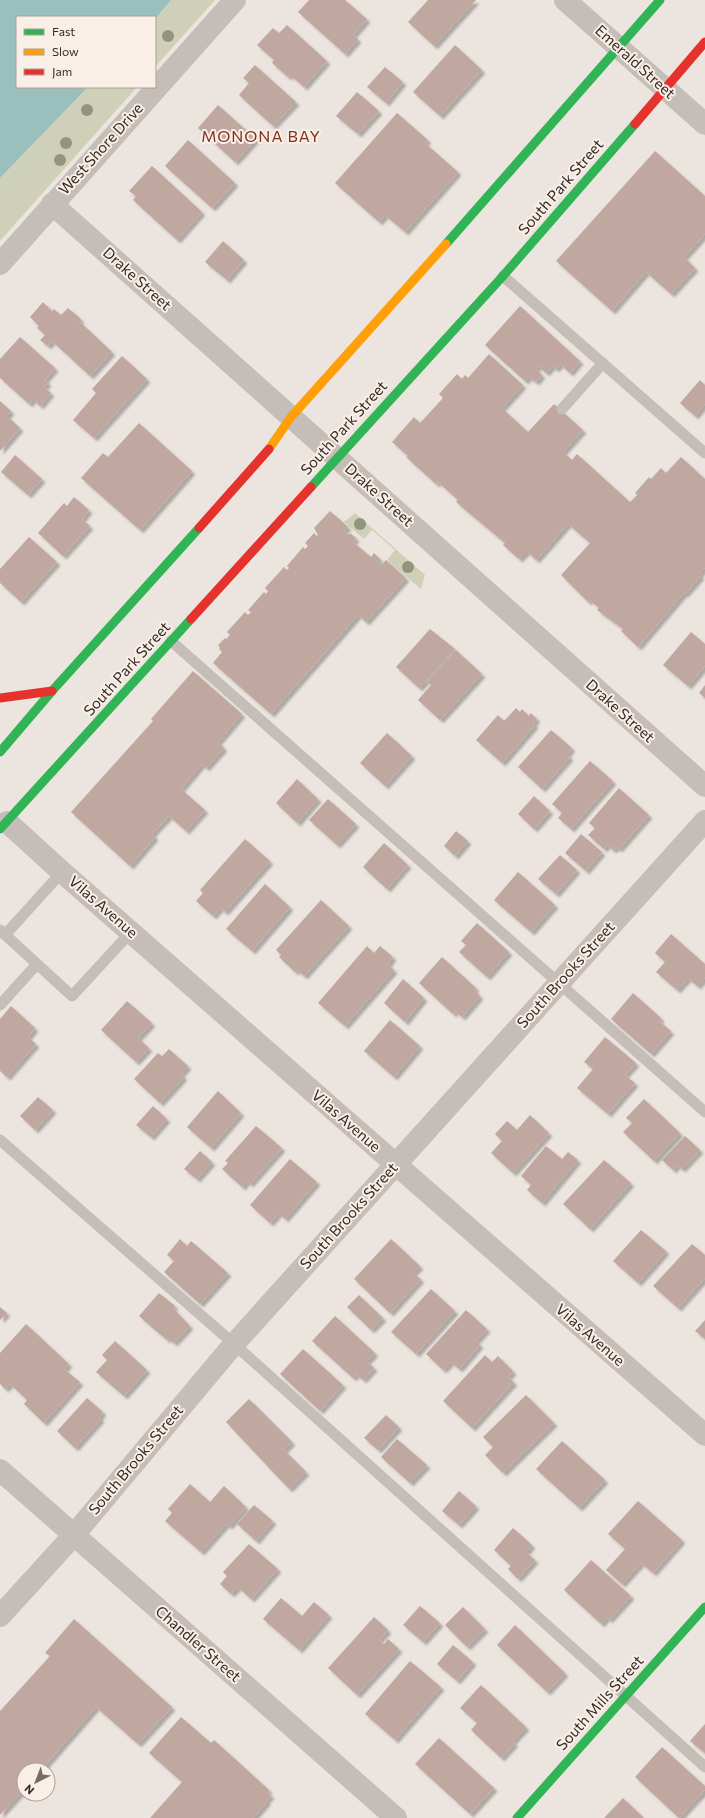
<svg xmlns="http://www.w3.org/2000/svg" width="705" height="1818" viewBox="0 0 705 1818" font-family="Commissioner,sans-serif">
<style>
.green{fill:#ced1b8}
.water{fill:#9bbfbc}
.building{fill:#c0a7a0;filter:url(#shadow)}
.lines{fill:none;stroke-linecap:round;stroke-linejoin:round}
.lane{stroke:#c5bdb8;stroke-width:11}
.street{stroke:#c5bdb8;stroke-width:22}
.fast{stroke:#30b455;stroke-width:9}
.slow{stroke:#ff9f0a;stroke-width:9}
.jam{stroke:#e5322d;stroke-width:9}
.tree{fill:#92957b}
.labels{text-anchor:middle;stroke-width:4;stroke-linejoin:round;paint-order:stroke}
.street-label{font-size:15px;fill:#352a27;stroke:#f9efe6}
.neighbourhood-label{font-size:16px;letter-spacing:1px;fill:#85301f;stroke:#f9efe6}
</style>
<defs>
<filter id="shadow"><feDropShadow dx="3.5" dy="3.5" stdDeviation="1" flood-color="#0004"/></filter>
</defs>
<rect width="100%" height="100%" fill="#ece5df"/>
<path class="green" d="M171,0H215L155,67V19Z
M88,87H137L0,241V178Z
M355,513L425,575L421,589L387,560L395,550L372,530L364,539L344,522Z"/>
<path class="water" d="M0,0H171L155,19V17H17V87H88L0,178Z"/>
<path class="building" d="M309,0H345L367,19L353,35L358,39L345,54L298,12Z
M428,0H476L434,46L408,22Z
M287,25L327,61L304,87L290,75L288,77L272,63L274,60L257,45L273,28L279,33Z
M455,45L482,70L440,116L413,92Z
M255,65L296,102L273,126L239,95L249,83L243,78Z
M385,67L403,82L386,103L367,87Z
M357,92L379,111L358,134L336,116Z
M218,105L256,139L235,162L198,128Z
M397,113L428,140L425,143L458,172L405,232L385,215L379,222L335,183Z
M188,140L235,183L212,208L165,166Z
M655,151L705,196V234L684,257L695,268L671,294L646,272L612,311L556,261Z
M152,166L202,212L177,240L133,200L136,196L129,191Z
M223,241L244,260L227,280L205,262Z
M43,302L52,311L54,309L61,315L68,308L81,319L79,321L112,352L90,376L52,341L48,346L40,340L45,335L37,328L39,326L30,317Z
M520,306L580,361L570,373L560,364L556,369L552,366L546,373L538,366L536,369L542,375L536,382L529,377L525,381L485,345Z
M20,337L55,368L45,380L48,383L44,387L51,393L40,406L33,399L29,404L0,378V359Z
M489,354L523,385L502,408L528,432L554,404L583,430L563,452L572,460L577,454L630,502L637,495L635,493L649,477L651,479L661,468L666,473L681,457L705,479V568L699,574L701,576L685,594L684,593L638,647L621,631L623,629L597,610L599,608L590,600L588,602L561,575L590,543L568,524L536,560L527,551L519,559L503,545L505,543L456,502L458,500L438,482L436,484L406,457L408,456L392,442L414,417L420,423L443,398L439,394L457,374L462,379L465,375L468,378Z
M122,356L147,379L94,438L73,420L96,393L92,389Z
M700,380L705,385V404L695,416L680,403Z
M0,401L11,411L7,416L20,428L0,451Z
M139,423L192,471L140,530L81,478L103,453L108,457Z
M15,455L42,479L28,495L1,472Z
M74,497L89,510L82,519L90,526L63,556L38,533L64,503L67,506Z
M330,511L348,527L344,531L349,535L350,533L356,538L353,542L371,557L374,553L380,559L377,562L381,565L386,560L406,578L366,622L358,615L271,714L213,663L222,652L219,649L220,648L218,645L225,638L226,639L230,635L227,632L245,612L248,615L251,612L248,610L264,592L266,594L268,591L265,588L284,567L287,570L289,568L287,566L303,547L305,549L308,546L305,543L314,533L317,536L318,535L314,528Z
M29,537L57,562L21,602L0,583V569Z
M430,629L455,649L419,688L396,667Z
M691,632L705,644V666L688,686L663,665Z
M456,650L482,674L440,720L418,700L431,685L427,682Z
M193,671L242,714L218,742L224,748L206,768L202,764L181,789L205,810L186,831L169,816L152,834L155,837L130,866L71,812L153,721L151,719Z
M705,685V698L699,693Z
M516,708L520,712L522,709L529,716L531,713L537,719L533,723L535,725L502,763L476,740L498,715L504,721Z
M551,730L572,748L567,754L570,757L542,789L518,767Z
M387,733L412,756L385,786L360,763Z
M590,761L613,781L571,829L558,818L562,813L552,804Z
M297,779L318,799L297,823L276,803Z
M619,788L649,815L619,849L616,847L613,850L607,845L604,849L588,835L595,828L589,823Z
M534,796L550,811L534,829L518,814Z
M328,799L356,824L337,845L309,820Z
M456,831L468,841L455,856L444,846Z
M581,834L602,852L586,871L565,853Z
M245,839L270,861L225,912L220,908L213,916L196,901L203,893L200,890Z
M384,843L408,865L387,889L363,867Z
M560,855L577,870L556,894L538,879Z
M518,872L555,905L531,932L494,900Z
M265,884L290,907L252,951L226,929Z
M321,900L349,926L304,976L297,970L295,972L279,957L281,955L276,950Z
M477,923L509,952L487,977L459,952L466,945L461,941Z
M671,934L705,964V978L697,986L688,978L677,990L656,972L665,962L655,953Z
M367,946L374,953L380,946L393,957L388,964L394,970L345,1026L318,1003Z
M442,957L476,988L474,990L480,996L462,1017L455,1011L453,1014L419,983Z
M403,979L424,998L405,1022L384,1003Z
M633,993L661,1018L659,1021L671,1031L651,1054L611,1019Z
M127,1001L152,1023L138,1038L149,1048L136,1062L101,1030Z
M11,1006L35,1028L28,1037L36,1044L7,1077L0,1071V1019Z
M390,1020L420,1046L394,1077L364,1051Z
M605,1037L636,1063L625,1075L635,1083L608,1114L577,1088L593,1069L584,1062Z
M169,1049L188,1066L181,1074L184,1077L160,1103L134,1079L158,1053L162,1056Z
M218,1091L241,1113L211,1148L187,1127Z
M38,1097L53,1110L35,1130L20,1116Z
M644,1099L680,1133L654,1161L623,1132L632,1123L626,1118Z
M153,1106L167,1119L151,1137L136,1125Z
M530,1115L549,1133L513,1173L491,1153L502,1141L495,1134L507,1121L517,1130Z
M256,1126L282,1148L250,1184L247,1181L242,1187L222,1169L228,1163L225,1161Z
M685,1136L700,1150L682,1169L677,1165L673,1170L662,1160Z
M546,1146L562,1159L568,1152L578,1160L542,1203L527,1190L531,1185L521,1176Z
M200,1151L212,1162L197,1179L184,1169Z
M290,1159L317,1182L285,1219L279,1213L270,1223L250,1205Z
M604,1160L631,1183L590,1229L563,1204Z
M641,1230L666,1251L638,1283L613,1261Z
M180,1239L187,1246L191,1241L228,1273L200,1304L164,1272L174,1261L167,1255Z
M391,1239L420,1266L413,1273L421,1279L390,1313L354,1279Z
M692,1244L705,1255V1278L678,1308L653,1286Z
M431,1289L455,1311L416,1354L391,1332Z
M159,1293L175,1306L173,1308L190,1326L174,1343L168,1338L167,1340L139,1316Z
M359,1295L383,1318L371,1330L347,1307Z
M0,1307L7,1313L0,1320Z
M466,1310L487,1329L476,1341L480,1345L459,1369L451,1362L443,1370L426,1354Z
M335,1316L375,1353L367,1361L374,1368L363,1380L356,1374L353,1378L312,1341Z
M705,1320V1339L695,1331Z
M26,1324L69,1364L64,1369L80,1382L44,1423L24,1404L27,1400L10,1384L5,1389L0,1384V1353Z
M115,1341L147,1370L124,1396L96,1372L107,1360L102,1355Z
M303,1349L343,1385L320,1411L280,1374Z
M485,1355L492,1362L498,1356L513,1371L508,1377L514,1382L472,1428L443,1401Z
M526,1395L554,1423L503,1473L485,1455L493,1447L483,1437Z
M87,1398L103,1412L99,1417L101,1419L75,1448L57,1431Z
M249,1399L292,1442L284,1450L306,1472L289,1489L226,1422Z
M386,1415L399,1427L378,1450L364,1438Z
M397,1439L427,1465L410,1483L381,1457Z
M562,1441L605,1480L579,1508L536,1469Z
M190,1484L210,1502L224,1486L246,1507L229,1526L226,1524L201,1552L165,1521L172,1513L168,1509Z
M459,1491L476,1506L459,1525L442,1511Z
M638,1501L682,1540L653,1573L641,1563L622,1584L606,1570L625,1549L608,1534Z
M254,1505L273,1521L256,1541L237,1524Z
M513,1528L532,1545L526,1552L535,1560L518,1579L508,1569L511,1566L494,1550Z
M249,1544L278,1569L251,1599L238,1587L231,1594L220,1584L227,1576L223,1572Z
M591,1560L631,1596L609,1620L607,1617L601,1624L564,1590Z
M281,1598L302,1616L314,1602L329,1615L299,1650L263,1619Z
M420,1606L440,1623L423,1642L403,1625Z
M463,1607L485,1629L467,1647L445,1625Z
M374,1617L388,1630L379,1640L384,1644L388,1639L399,1649L357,1695L328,1668Z
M74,1619L172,1707L138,1744L96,1707L41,1770H24V1789L0,1815V1711L50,1656L45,1653Z
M515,1625L565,1673L547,1692L497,1645Z
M453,1645L473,1662L457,1681L437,1664Z
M410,1661L441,1687L395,1740L365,1714Z
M481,1685L526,1727L512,1742L515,1743L501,1758L471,1730L477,1723L460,1708Z
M181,1717L211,1743L214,1740L269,1790L267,1792L271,1795L266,1801L267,1802L253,1818H150L182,1782L149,1753Z
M705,1724V1753L690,1741Z
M439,1738L494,1788L470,1814L415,1764Z
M662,1747L705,1786V1790L679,1818L635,1777Z
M623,1798L644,1818H604Z"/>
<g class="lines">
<path class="lane" d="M503,276L705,453
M562,409L603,363
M171,641L705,1112
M0,930L72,996L131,932
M5,935L62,872
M0,1005L37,964
M0,1140L234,1344L705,1767"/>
<path class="street" d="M565,0L705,124
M52,204L705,786
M0,264L235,0
M7,822L62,872L705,1435
M0,1470L396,1818
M0,1616L73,1536L234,1344L705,821"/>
<path class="fast" d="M446,244L660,0
M311,487L503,276L635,124
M0,752L52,691L199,528
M0,829L191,619
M517,1818L705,1607"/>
<path class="slow" d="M269,449L291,417L446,244"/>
<path class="jam" d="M635,124L705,42
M199,528L269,449
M191,619L311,487
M0,698L52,691"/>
</g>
<g class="tree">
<circle cx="168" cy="36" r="6"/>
<circle cx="87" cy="110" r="6"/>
<circle cx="66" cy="143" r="6"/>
<circle cx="60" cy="160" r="6"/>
<circle cx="360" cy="524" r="6"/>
<circle cx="408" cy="567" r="6"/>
</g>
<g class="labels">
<g class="street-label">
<text transform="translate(635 62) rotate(42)" y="5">Emerald Street</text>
<text transform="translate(101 149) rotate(-48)" y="5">West Shore Drive</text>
<text transform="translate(561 187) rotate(-49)" y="5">South Park Street</text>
<text transform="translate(137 279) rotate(42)" y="5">Drake Street</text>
<text transform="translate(344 428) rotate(-48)" y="5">South Park Street</text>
<text transform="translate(379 495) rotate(42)" y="5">Drake Street</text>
<text transform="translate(127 669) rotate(-48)" y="5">South Park Street</text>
<text transform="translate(620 711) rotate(42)" y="5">Drake Street</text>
<text transform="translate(103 907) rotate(41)" y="5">Vilas Avenue</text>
<text transform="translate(566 975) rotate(-48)" y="5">South Brooks Street</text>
<text transform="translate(346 1121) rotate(41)" y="5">Vilas Avenue</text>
<text transform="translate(349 1216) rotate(-48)" y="5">South Brooks Street</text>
<text transform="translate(590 1335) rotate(41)" y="5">Vilas Avenue</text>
<text transform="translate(136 1460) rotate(-50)" y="5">South Brooks Street</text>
<text transform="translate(198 1644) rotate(41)" y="5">Chandler Street</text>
<text transform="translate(600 1703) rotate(-48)" y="5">South Mills Street</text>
</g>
<g class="neighbourhood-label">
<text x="261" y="142">MONONA BAY</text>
</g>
</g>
<rect x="16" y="16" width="140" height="72" fill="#f9efe6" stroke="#aba09a"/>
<rect x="24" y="29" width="20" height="6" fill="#30b455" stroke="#aba09a"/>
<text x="52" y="36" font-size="12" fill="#352a27">Fast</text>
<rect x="24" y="49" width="20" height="6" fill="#ff9f0a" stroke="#aba09a"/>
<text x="52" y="56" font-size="12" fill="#352a27">Slow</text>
<rect x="24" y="69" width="20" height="6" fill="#e5322d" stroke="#aba09a"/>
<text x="52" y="76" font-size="12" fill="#352a27">Jam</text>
<g transform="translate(36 1782) rotate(222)"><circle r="19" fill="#f9efe6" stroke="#aba09a"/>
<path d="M0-3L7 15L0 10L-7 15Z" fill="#756b67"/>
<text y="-6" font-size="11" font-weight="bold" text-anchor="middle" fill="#352a27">N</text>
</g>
</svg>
